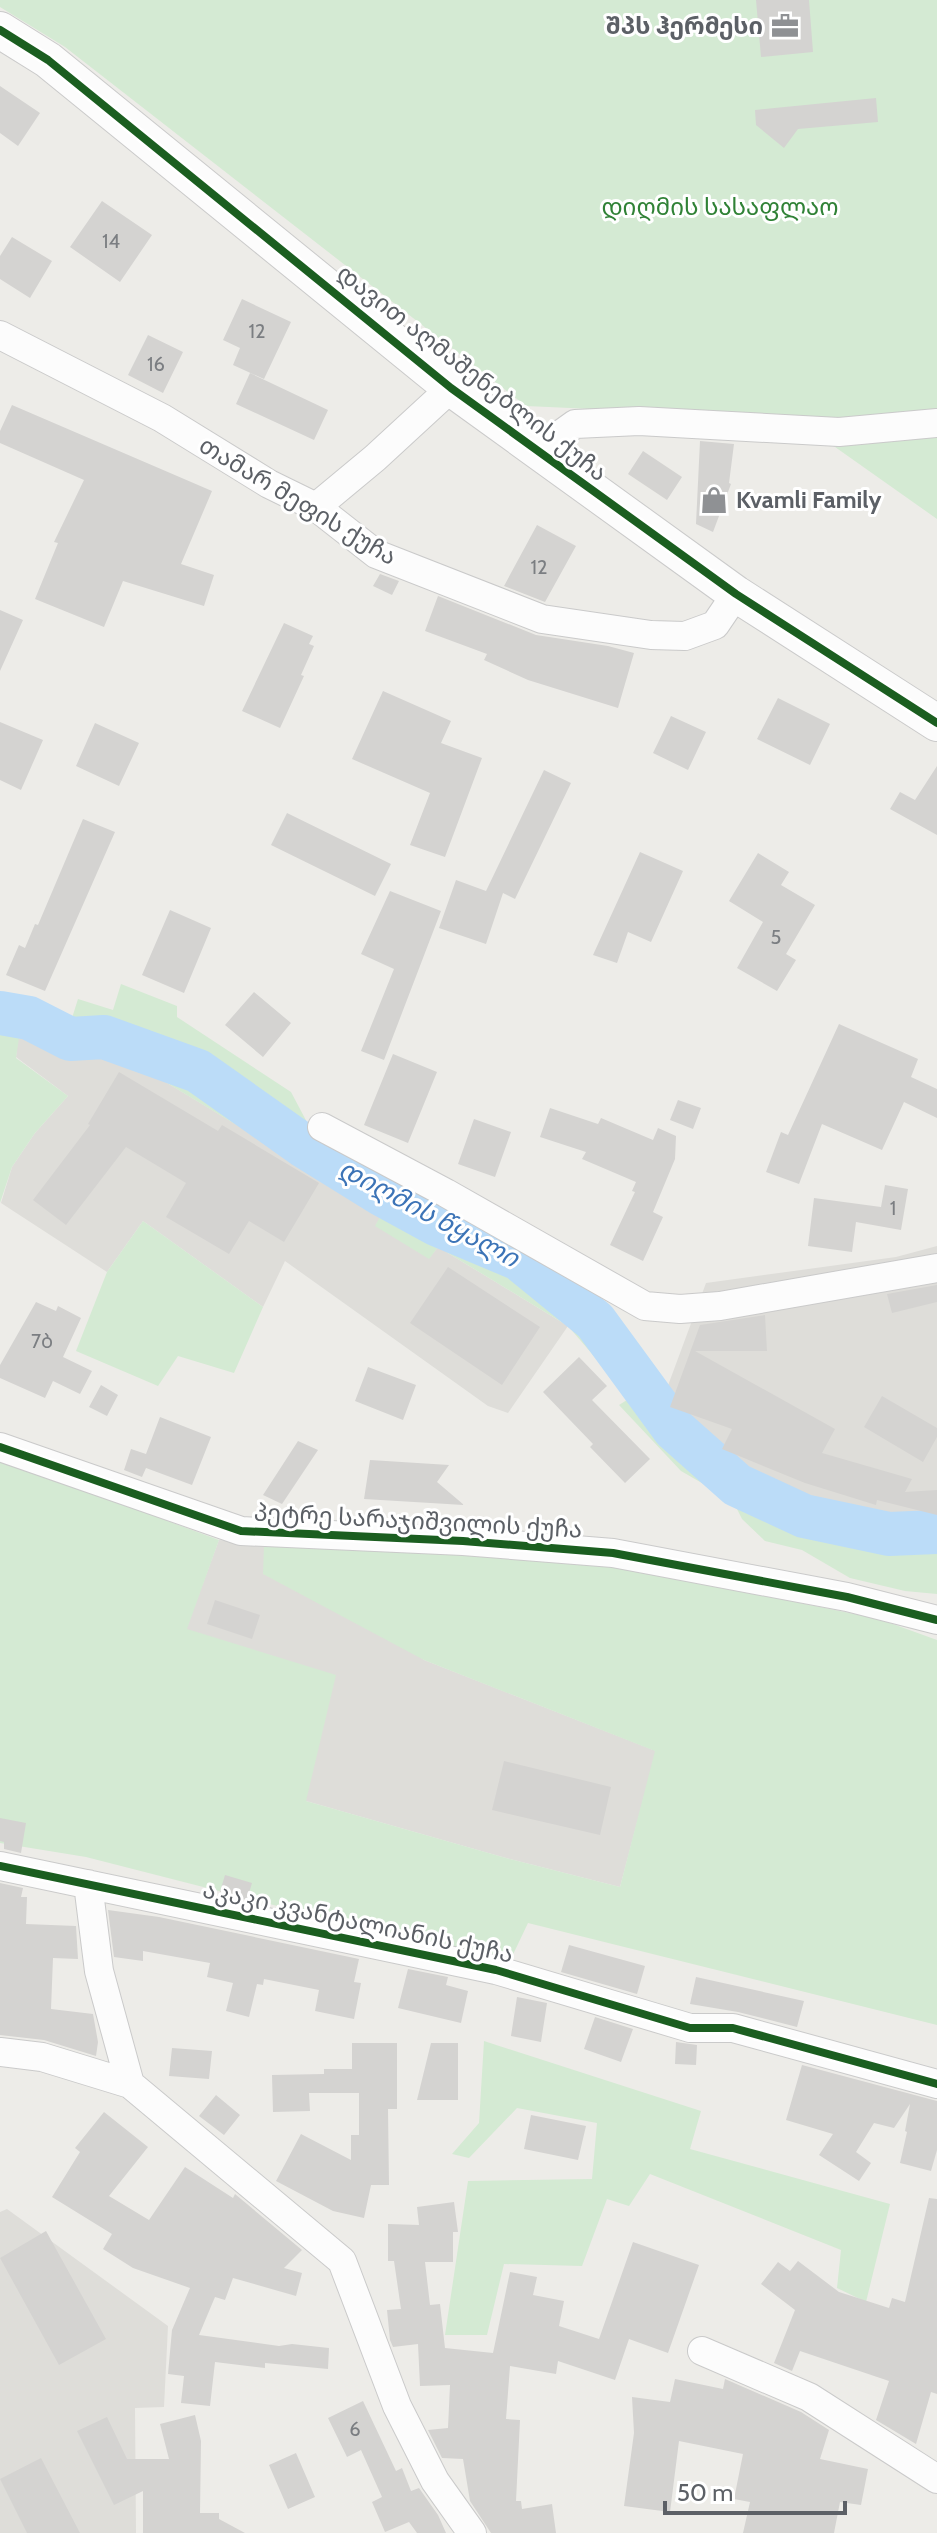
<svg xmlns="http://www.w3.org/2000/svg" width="937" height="2533" viewBox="0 0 937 2533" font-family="Cabin,'Noto Sans Georgian',sans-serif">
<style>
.industrial{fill:#deddd9}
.green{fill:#d4ead3}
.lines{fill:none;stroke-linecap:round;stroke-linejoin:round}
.river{stroke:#bbdcf8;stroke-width:44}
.building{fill:#d4d3d1}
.minor-casing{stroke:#cacaca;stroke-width:30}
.tertiary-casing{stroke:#cacaca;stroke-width:38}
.minor{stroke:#fcfcfc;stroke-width:28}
.tertiary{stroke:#fcfcfc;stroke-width:36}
.cycleway-casing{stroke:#fff;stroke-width:13}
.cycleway{stroke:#1b5e20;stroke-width:8}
.labels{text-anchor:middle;stroke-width:6;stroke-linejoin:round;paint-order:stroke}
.number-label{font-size:20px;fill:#7b7e82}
.poi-label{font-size:24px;font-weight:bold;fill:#5c6066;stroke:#fff;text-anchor:end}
.park-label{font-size:24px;fill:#308236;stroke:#fff}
.street-label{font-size:24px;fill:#5c6066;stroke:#fff}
.water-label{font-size:26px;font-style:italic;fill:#3c74b7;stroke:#fff}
</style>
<rect width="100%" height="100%" fill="#edece8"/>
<path class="industrial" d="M18,1038L124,1057L383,1213L376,1225L429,1258L438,1247L568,1326L508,1413L488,1406L285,1261L263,1307L143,1221L107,1272L1,1203L12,1167L35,1133L68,1096L16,1057Z
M937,1246V1517L913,1520L853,1517L719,1456L701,1432L686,1427L663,1399L706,1283L896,1257Z
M219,1540L264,1545L424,1660L656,1751L620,1887L506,1858L306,1801L186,1629Z
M7,2209L168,2326L164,2407L135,2408L136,2533H0V2212Z"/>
<path class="green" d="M0,0H937V519L794,418L526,406L65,47L0,7Z
M121,984L177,1006V1017L291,1092L309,1126L590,1286L584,1295L605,1315L686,1427L701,1432L719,1456L853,1517L913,1520L937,1517V1594L905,1591L850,1578L802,1550L765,1541L742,1519L733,1501L681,1471L619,1405L630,1398L568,1326L438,1247L429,1259L375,1226L382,1213L124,1057L19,1038L16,1058L68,1096L35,1133L12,1167L0,1203V1003L46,1010L72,1018L78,999L113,1010Z
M143,1221L263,1307L234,1373L178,1356L158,1386L76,1351L107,1272Z
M0,1459L219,1540L187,1629L336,1675L306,1801L506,1858L620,1887L655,1751L424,1660L263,1574L264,1545L594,1561L879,1619L937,1640V2025L528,1923L508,1965L86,1857L0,1843Z
M484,2041L701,2111L690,2149L890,2204L866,2302L837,2288L841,2250L650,2174L629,2206L607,2199L582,2266L504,2264L487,2335H445L468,2181L592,2179L597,2123L517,2108L469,2158L452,2154L479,2123Z"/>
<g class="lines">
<path class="river" d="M0,1013L29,1018L70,1039L104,1037L198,1071L304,1146L383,1195L436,1224L519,1259L595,1321L674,1429L737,1485L804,1516L889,1534L937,1532"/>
</g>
<path class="building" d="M756,0H809L813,52L761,57Z
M0,86L40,113L18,146L0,133Z
M876,98L878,122L798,129L784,148L756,125L755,110Z
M102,201L152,235L120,282L70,247Z
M12,237L52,261L30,298L0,279V256Z
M242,299L291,322L264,379L233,365L240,348L223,340Z
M148,335L183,352L163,393L128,375Z
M250,373L328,410L314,440L236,404Z
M12,405L212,491L181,564L214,575L204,606L123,581L104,627L35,599L58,543L54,542L84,480L0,443V431Z
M700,441L734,444L729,483L731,484L713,532L696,524Z
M643,451L682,477L667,500L628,474Z
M537,525L576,546L545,602L504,586Z
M380,574L399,581L392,595L373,586Z
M438,596L536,635L608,646L634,653L618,708L528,680L484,660L487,654L425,631Z
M0,610L23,620L0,671Z
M284,623L313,636L309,644L314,646L301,675L304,676L280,728L242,711Z
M383,691L451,721L441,743L482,758L445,857L410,845L430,793L352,759Z
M778,698L830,724L810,765L757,739Z
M671,716L706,732L688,770L653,753Z
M0,722L43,740L21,790L0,780Z
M95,723L139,743L119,786L76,766Z
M937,766V835L890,809L900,792L915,800Z
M544,770L571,783L515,899L503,893L486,944L439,928L456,880L486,891Z
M287,813L391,864L375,896L271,845Z
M83,819L115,832L45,991L6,975L19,945L25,948L35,924L38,925Z
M640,852L683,871L651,942L628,932L617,963L593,955Z
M758,853L789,872L781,885L815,905L786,954L796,960L777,991L737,968L763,922L729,901Z
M390,891L441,911L384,1060L361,1051L394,969L361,954Z
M170,910L211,928L184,993L142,975Z
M254,992L291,1023L263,1057L225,1025Z
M839,1024L918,1059L911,1077L937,1089V1118L904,1102L882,1150L822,1124L799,1184L766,1172L781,1132L788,1135Z
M393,1054L437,1072L408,1143L364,1125Z
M119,1072L218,1131L222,1125L319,1183L284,1242L249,1221L229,1254L166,1217L186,1183L126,1147L66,1225L33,1200L90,1125L88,1124Z
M678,1100L701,1108L693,1129L670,1120Z
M550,1108L598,1124L601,1118L653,1140L658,1128L676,1136L675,1159L653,1212L663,1217L643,1261L610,1245L635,1192L632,1191L636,1182L582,1159L586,1152L540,1137Z
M474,1119L511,1132L495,1177L458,1164Z
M885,1185L908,1189L901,1230L856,1222L852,1252L808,1246L814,1198L881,1207Z
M448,1267L540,1327L502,1385L410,1323Z
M937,1285V1302L892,1313L887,1294Z
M36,1302L56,1311L58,1306L81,1318L63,1357L92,1371L80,1394L53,1381L45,1398L0,1378V1365Z
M765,1315L767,1351H695L835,1429L822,1453L912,1479L905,1492L937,1490V1515L877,1500L876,1505L805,1483L722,1449L732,1429L670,1407L700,1325Z
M579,1357L607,1386L592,1400L650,1459L625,1483L590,1447L593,1444L543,1392Z
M368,1367L416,1385L403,1420L355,1401Z
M101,1385L118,1395L107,1416L89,1407Z
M882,1396L937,1428V1437L923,1462L864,1427Z
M160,1417L211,1437L192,1485L146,1468L142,1477L124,1470L131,1449L146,1454Z
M298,1441L318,1450L282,1504L263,1495Z
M370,1460L449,1465L437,1482L464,1505L364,1499Z
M215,1600L260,1615L252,1639L207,1624Z
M504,1761L611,1787L600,1835L492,1810Z
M0,1818L26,1823L21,1853L4,1849V1842L0,1841Z
M225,1875L252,1883L247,1900L219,1895Z
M0,1883L23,1888L21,1897H27L26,1924L76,1926L78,1959L53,1958L51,2009L93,2014L98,2042L96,2056L44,2040L0,2035Z
M108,1910L159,1917L359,1959L354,1982L361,1983L354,2019L315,2011L319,1990L264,1979L263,1985L257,1984L249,2017L226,2011L233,1983L207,1977L210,1963L143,1951V1961L114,1957Z
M569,1945L645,1966L637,1994L561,1972Z
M408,1969L448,1977L446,1985L468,1991L461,2023L398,2008Z
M696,1977L804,2001L797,2027L738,2012L690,2004Z
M517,1997L547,2003L541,2042L511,2036Z
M595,2017L633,2029L621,2062L584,2049Z
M676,2042L697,2045L696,2065L675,2064Z
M352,2043H397V2109H388L389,2185H371L364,2218L333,2211L276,2181L301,2134L351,2160V2135H359V2093H309L310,2111L273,2112L272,2075L324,2074V2069H352Z
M431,2043H458V2100H417Z
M172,2048L212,2051L209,2079L169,2076Z
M802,2065L937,2101V2150L931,2171L900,2163L907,2132L905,2131L910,2104L894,2128L874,2123L856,2152L871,2163L859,2181L819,2155L833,2134L786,2120Z
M216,2095L240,2115L224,2135L199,2116Z
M104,2112L148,2147L109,2196L149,2220L185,2167L233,2198L235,2194L302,2250L284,2268L302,2273L296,2296L233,2278L225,2300L215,2297L199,2335L279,2346L292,2344L329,2348L328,2369L265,2363V2368L215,2362L210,2406L181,2403L184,2376L168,2374L172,2330L190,2288L133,2268L103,2249L112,2234L52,2197L80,2152L75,2148Z
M531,2115L586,2126L578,2160L524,2149Z
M929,2198L937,2199V2394L931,2392L916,2444L876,2420L889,2381L800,2351L792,2371L774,2363L795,2310L761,2284L778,2262L790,2271L798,2261L839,2292L889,2308L892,2298L905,2302Z
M454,2202L458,2232H453V2262H425L430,2305L440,2304L445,2348L493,2353L510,2272L537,2277L533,2295L564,2301L559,2326L599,2339L633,2242L699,2265L668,2353L629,2339L615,2380L558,2361L556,2374L510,2366L506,2419L520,2420L516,2501H521L522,2509L552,2504L556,2533H491L470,2501L463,2459L442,2458L428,2430L448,2428L450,2385L420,2386L418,2344L393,2347L390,2340L387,2310L401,2309L394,2261H388V2224L419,2225L417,2207Z
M46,2231L106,2339L59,2365L0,2258Z
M675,2379L723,2389L725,2379L801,2412L829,2430L820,2459L868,2469L861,2505L840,2502L834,2533H743L750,2502L734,2499L743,2454L679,2441L670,2512L624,2506L634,2433L632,2397L670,2402Z
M363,2401L396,2471L402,2468L411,2491L419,2488L438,2515L446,2533H417L409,2522L385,2532L372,2502L382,2497L361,2450L347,2457L328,2418Z
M195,2415L201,2441L200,2513H219V2519L245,2533H143V2491L114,2505L77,2431L107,2417L127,2459H169L160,2424Z
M296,2453L315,2497L288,2509L269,2465Z
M41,2458L80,2533H27L0,2479Z"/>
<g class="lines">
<g class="minor-casing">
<path id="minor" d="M0,335L162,418L269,484L316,507L376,554L542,619L651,635L685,636L715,625L736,594
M536,452L575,424L639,421L839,432L937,423
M316,507L375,458L451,388
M322,1127L446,1193L645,1306L680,1309L720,1306L937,1268
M0,1447L241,1531L463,1541L613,1553L847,1597L937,1620
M0,1866L496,1970L690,2028H733L937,2084
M88,1884L99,1971L130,2084L342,2261L397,2406L435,2481L472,2533
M0,2052L42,2057L130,2084
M702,2351L809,2397L937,2479"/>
</g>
<g class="tertiary-casing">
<path id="tertiary" d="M0,30L48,60L451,388L736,594L937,723"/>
</g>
<use href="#minor" class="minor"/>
<use href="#tertiary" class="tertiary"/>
<g class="cycleway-casing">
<path id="cycleway" d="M0,30L48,60L451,388L736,594L937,723
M0,1447L241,1531L463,1541L613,1553L847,1597L937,1620
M0,1866L496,1970L690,2028H733L937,2084"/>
</g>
<use href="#cycleway" class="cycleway"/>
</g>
<defs>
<g id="office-bare" transform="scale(2.16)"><path d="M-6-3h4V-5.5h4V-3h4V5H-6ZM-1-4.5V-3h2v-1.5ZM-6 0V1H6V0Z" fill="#8f9194" stroke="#fff" stroke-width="2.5" paint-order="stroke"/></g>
<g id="shop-bare" transform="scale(2.16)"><path d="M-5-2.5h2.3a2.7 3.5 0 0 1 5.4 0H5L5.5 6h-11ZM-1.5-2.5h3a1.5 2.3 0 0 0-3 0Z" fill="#8f9194" stroke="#fff" stroke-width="2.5" paint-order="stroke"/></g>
</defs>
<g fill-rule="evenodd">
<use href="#office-bare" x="785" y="26"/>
<use href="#shop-bare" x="714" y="500"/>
</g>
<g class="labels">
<g class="number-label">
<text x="111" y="248">14</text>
<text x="257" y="338">12</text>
<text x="156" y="371">16</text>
<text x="539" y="574">12</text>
<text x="776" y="944">5</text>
<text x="893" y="1215">1</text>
<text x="42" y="1348">7ბ</text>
<text x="355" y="2436">6</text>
</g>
<g class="poi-label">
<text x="763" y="34">შპს ჰერმესი</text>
<text x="736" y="508" text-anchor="start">Kvamli Family</text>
</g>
<g class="park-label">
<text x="720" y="215">დიღმის სასაფლაო</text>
</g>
<g class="street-label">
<text transform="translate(472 373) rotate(38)" y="8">დავით აღმაშენებლის ქუჩა</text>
<text transform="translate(298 501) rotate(31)" y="8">თამარ მეფის ქუჩა</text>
<text transform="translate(418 1521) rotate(3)" y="8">პეტრე სარაჯიშვილის ქუჩა</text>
<text transform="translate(358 1922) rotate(12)" y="8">აკაკი კვანტალიანის ქუჩა</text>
</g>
<g class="water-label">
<text transform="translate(429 1213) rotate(28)" y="9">დიღმის წყალი</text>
</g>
</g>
<path d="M665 2501v12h180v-12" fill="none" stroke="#5c6066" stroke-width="4"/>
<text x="677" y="2501" font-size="24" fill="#5c6066" stroke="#ffffff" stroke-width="6" paint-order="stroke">50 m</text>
</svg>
